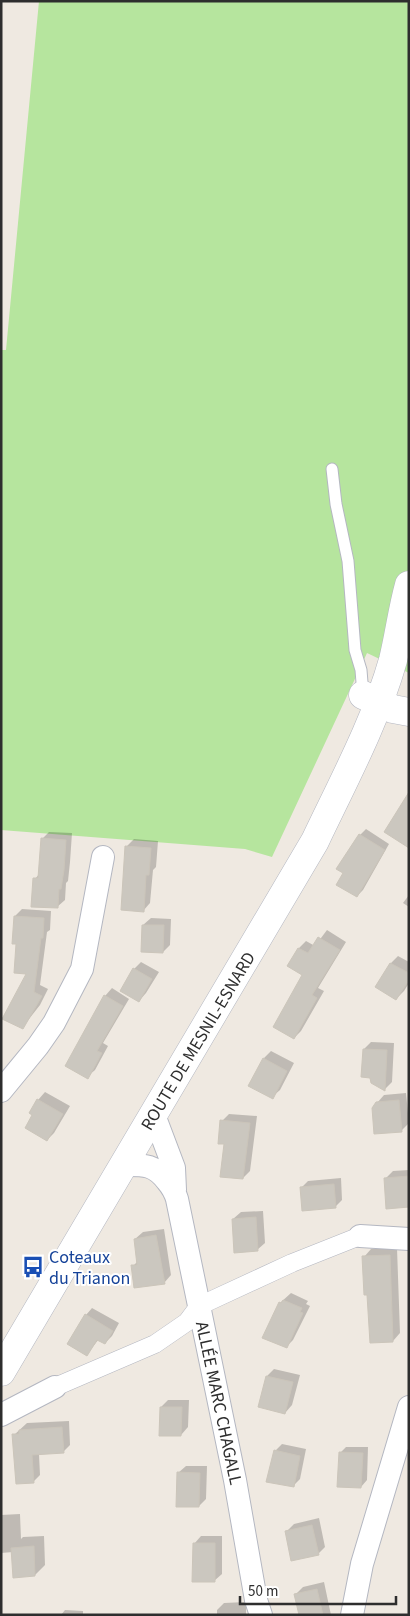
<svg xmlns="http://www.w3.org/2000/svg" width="410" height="1616" viewBox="0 0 410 1616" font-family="'Source Sans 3',sans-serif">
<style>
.green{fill:#b6e59e}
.shadow{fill:#0003}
.building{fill:#cbc7bf;stroke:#cbc5ba}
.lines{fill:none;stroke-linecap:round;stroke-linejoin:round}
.service-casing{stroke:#b4b7c1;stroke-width:13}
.pedestrian-casing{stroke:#b4b7c1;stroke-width:19}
.minor-casing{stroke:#b4b7c1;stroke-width:24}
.tertiary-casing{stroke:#b4b7c1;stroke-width:29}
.secondary-casing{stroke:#b4b7c1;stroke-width:29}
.service{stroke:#fff;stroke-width:11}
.pedestrian{stroke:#fff;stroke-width:18}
.minor{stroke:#fff;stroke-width:22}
.tertiary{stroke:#fff;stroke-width:28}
.secondary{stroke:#fff;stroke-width:28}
.labels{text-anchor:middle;stroke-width:4;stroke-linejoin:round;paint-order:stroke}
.street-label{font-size:18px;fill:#2e2e2e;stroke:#fff}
.transit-label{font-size:18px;fill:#164399;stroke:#fff;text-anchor:start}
</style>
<rect width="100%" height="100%" fill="#efe9e1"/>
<path class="green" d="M39,1H409V673L367,653L272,857L245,849L1,830V350H6Z"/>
<path class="shadow" d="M366,829L389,844L363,890L357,896L345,873L337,868L360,835Z
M49,832L72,833L70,862L68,881L66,883L65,900L57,907L35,879L40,873L42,839Z
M134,839L158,841L156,867L153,870L150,903L143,911L127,846Z
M409,895V907L403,903Z
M22,909L51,911L50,930L47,932L40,985L48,989L40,1005L22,1028L28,973L17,943L15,916Z
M151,918L171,919L170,945L163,952L143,925Z
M327,930L346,942L318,988L324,991L301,1031L294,1038L303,974L299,948L306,941L315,946Z
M398,956L409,962V983L404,991L396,999L377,987L391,963Z
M141,962L159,972L146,993L139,1001L134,969Z
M112,988L129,999L103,1043L108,1046L95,1070L87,1077L105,996Z
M371,1042L394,1043L392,1082L385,1089L371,1076L364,1049Z
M271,1051L294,1063L280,1090L272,1097L264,1058Z
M45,1092L70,1106L54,1133L47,1140L34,1115L30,1113L38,1100Z
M406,1093L409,1123L401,1131L377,1103L384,1095Z
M229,1114L257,1116L250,1171L243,1178L225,1143L222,1121Z
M409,1170V1206L386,1178L393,1171Z
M341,1178L342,1200L335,1207L301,1188L308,1181Z
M263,1211L265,1243L257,1250L233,1219L241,1212Z
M164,1229L171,1275L164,1283L133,1266L138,1261L135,1239L143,1232Z
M397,1248L400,1333L393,1341L368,1294L364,1257L371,1249Z
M291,1293L308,1301L306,1304L310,1306L293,1340L286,1347L280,1303Z
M92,1308L119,1323L112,1336L105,1343L99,1339L87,1354L86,1315Z
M274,1369L300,1375L292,1405L285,1413L267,1376Z
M168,1400H189L188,1427L181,1435L161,1407Z
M69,1421L70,1445L63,1452L39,1454L40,1475L33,1482L14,1435L27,1423Z
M282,1444L306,1449L300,1479L293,1486L275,1451Z
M346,1447H368L367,1480L361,1487L340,1453Z
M186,1466H207L206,1499L199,1506L178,1473Z
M20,1514L21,1539L23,1537L44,1536L45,1565L35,1575L13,1552L1,1553V1515Z
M319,1518L325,1547L318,1554L287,1531L294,1524Z
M201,1536H222V1574L214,1581L194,1544Z
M324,1582L331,1615H300L295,1595L303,1587Z
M246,1602V1615H217V1610L224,1603Z
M65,1610L83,1611V1615H61Z"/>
<path class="building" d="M409,792V848L384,832Z
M359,834L385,850L357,897L336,885L343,873L336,869Z
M41,838L66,840L64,870L61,889H59L58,908L31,907L33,878H38Z
M125,846L151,848L149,875H146L144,912L121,910Z
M14,916L44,918L43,938H41L34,992L42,996L23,1029L2,1019L26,974L14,973L16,944H12Z
M142,925H164L163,953L141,952Z
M318,937L340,950L312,995L317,998L294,1039L273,1027L302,975L287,966L298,948L308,953Z
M390,963L409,973V980L396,1000L375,987Z
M133,968L152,979L139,1002L120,991Z
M104,995L123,1006L97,1051L102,1053L88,1079L65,1066Z
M363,1049L387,1050L385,1091L371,1083L370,1078L361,1077Z
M263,1058L287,1071L273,1099L248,1086Z
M37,1099L63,1114L47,1141L25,1128L32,1115L29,1113Z
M399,1100L402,1132L374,1134L372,1108L376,1102Z
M220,1120L250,1123L243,1179L220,1177L224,1144H218Z
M409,1176V1207L386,1209L384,1178Z
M334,1184L336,1208L302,1211L300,1187Z
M256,1217L258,1251L234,1253L232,1219Z
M156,1235L165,1284L134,1288L131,1265H137L134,1239Z
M390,1255L393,1342L370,1343L367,1295H364L362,1256Z
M283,1300L302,1308L300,1312L303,1313L287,1348L262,1338L279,1302L281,1303Z
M85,1314L113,1331L105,1344L97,1340L87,1356L67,1344Z
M266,1376L293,1382L285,1414L258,1407Z
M160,1407H182L181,1436H159Z
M62,1427L64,1453L32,1455L34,1483L16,1484L12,1434H19V1430Z
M274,1450L300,1456L294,1487L266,1482Z
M339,1452L363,1453L361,1488L337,1487Z
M177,1472L200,1473L199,1507H176Z
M312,1525L319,1555L291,1561L285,1531Z
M193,1543H215V1582H192Z
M34,1546L35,1576L13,1578L11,1548Z
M317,1589L323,1615H299L294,1594Z"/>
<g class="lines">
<g class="service-casing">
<path id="service" d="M332,469L336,504L348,561L355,650L361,670L363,695"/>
</g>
<g class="pedestrian-casing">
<path id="pedestrian" d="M55,1387L155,1344L187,1322L199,1306L292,1263L360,1236"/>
</g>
<g class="minor-casing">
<path id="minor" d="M1,1091L38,1046L54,1023L82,969L103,857
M154,1115L174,1168L175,1190
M124,1165C144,1165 154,1164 167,1181C172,1187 175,1192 177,1199L235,1480L256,1600L261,1615
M360,1236L409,1239
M1,1415L55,1387
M352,1615L362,1564L409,1407"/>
</g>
<g class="tertiary-casing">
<path id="tertiary" d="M363,695L393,709L409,712"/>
</g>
<g class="secondary-casing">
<path id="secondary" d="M1,1372L315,841C342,784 376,721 393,660C399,636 402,610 409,585"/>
</g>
<use href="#service" class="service"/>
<use href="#pedestrian" class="pedestrian"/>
<use href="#minor" class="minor"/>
<use href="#tertiary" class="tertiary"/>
<use href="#secondary" class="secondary"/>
</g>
<defs>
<g id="bus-bare" transform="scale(1.725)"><path d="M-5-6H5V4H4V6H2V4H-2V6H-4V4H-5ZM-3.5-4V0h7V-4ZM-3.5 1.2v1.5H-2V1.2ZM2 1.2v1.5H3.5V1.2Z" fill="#1a4fb4" stroke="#fff" stroke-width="2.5" paint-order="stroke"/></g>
</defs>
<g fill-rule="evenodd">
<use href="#bus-bare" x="33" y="1267"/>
</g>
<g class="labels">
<g class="street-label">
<text transform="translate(198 1041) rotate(-59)" y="6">ROUTE DE MESNIL-ESNARD</text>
<text transform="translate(219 1403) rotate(78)" y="6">ALLÉE MARC CHAGALL</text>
</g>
<g class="transit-label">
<text x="49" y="1263">Coteaux<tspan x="49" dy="21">du Trianon</tspan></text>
</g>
</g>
<rect width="410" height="1616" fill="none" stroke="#2e2e2e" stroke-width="5"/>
<path d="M240 1596v8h156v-8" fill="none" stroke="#2e2e2e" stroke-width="2.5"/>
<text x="248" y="1596" font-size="15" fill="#2e2e2e" stroke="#ffffff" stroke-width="4" paint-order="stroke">50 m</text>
</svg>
